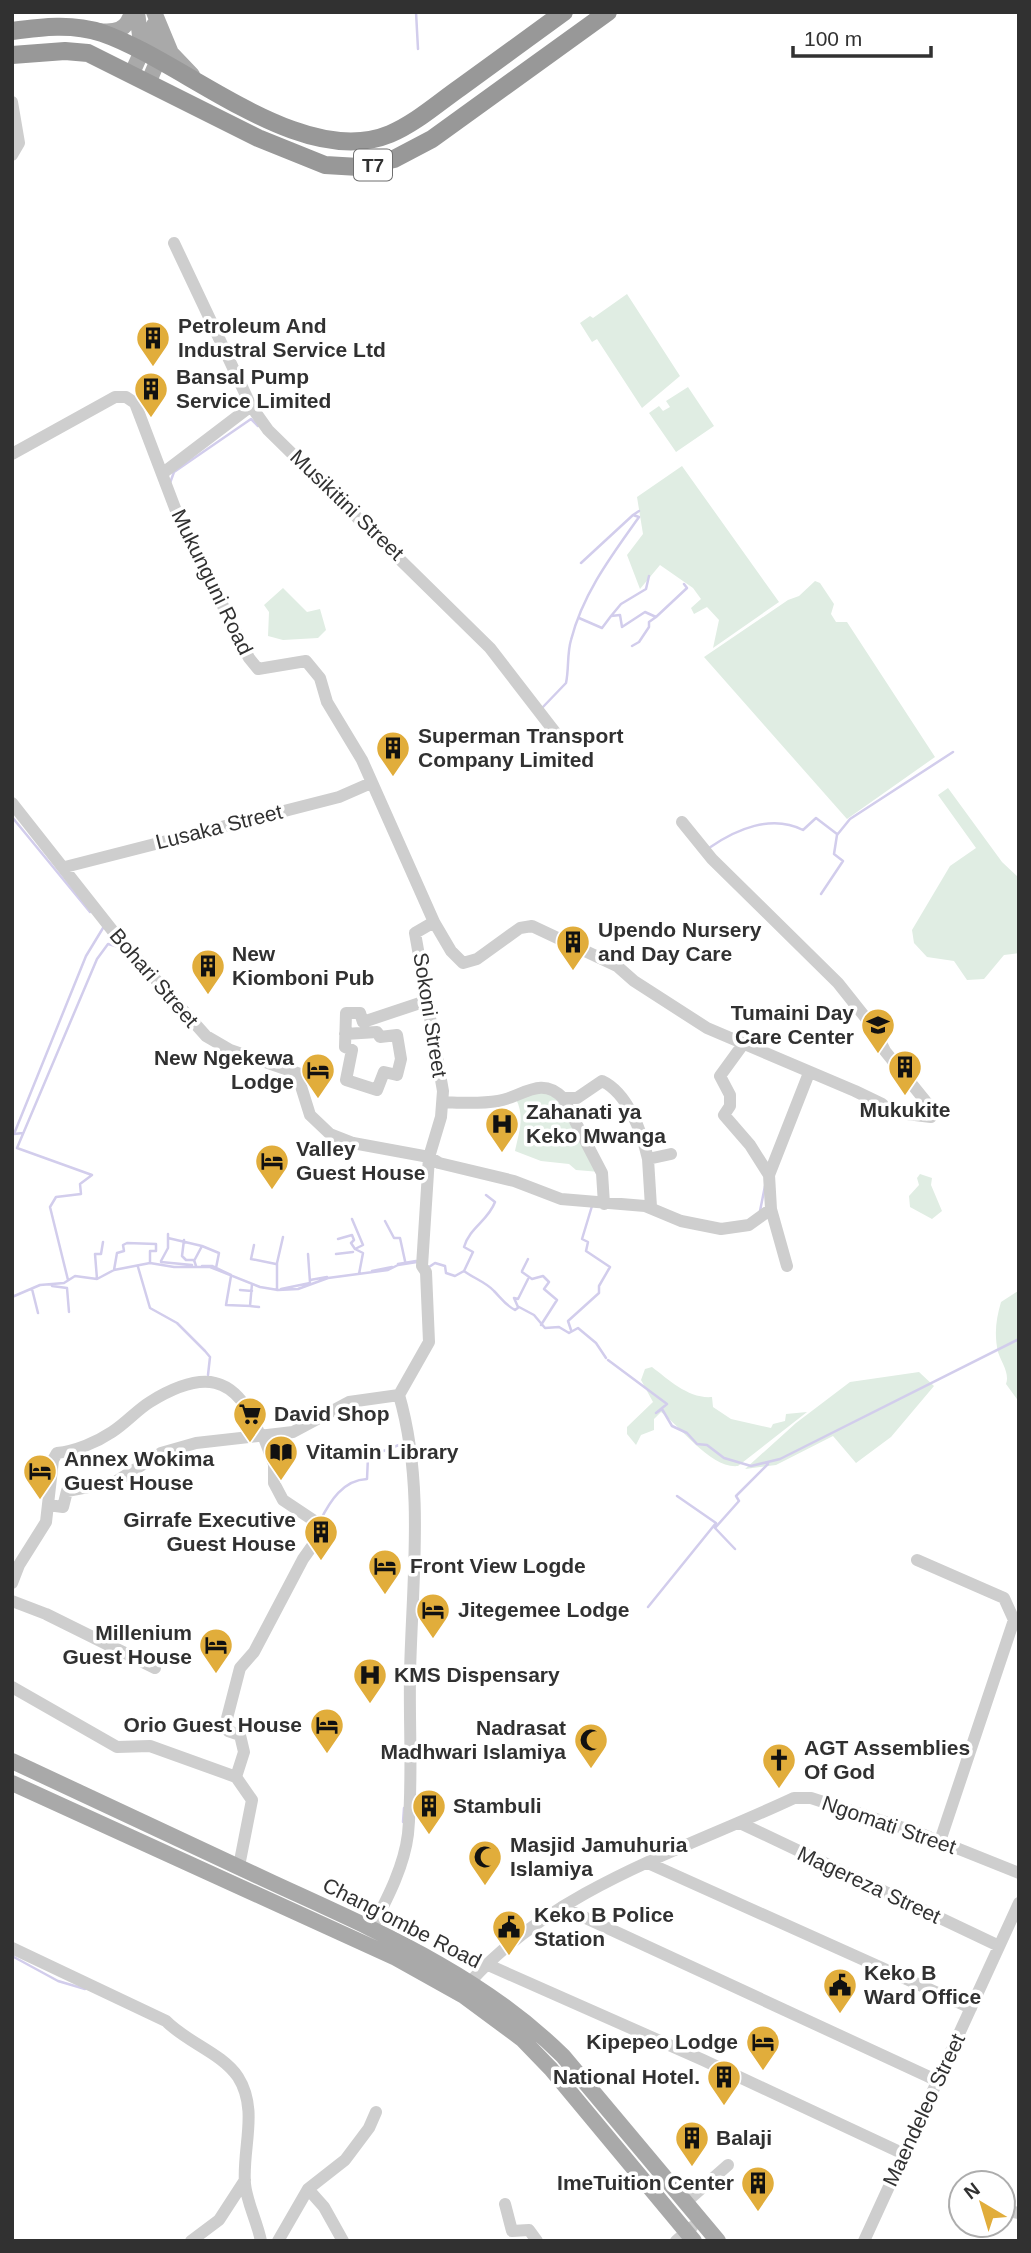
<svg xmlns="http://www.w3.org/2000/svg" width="1031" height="2253" viewBox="0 0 1031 2253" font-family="Helvetica,sans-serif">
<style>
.green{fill:#e0ede3}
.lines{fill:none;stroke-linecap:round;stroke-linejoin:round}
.stream{stroke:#d2cdec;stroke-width:2.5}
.minor{stroke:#cecece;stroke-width:12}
.major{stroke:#a9a9a9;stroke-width:16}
.highway{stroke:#989898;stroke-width:18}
.labels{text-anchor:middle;stroke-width:7;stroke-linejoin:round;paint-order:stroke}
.shield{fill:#fff;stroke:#6f6f6f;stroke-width:2}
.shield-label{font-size:19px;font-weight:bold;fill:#313131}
.poi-label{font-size:21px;font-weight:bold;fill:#313131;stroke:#fff;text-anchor:start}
.street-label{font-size:21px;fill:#313131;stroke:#fff}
</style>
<rect width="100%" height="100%" fill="#fff"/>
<path class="green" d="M627,294L680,376L642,408L597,339L592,342L580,323L590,316L593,318Z
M688,387L714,426L676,452L649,413L659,406L663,411L670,407L666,401Z
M682,466L779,602L713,648L719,620L707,607L694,614L691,608L701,599L693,588L660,565L640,589L627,555L643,534L637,497Z
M815,581L820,583L834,604L831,614L836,622H847L935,757L847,819L704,657L788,600L799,596Z
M283,588L307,612L320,609L326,630L318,638L283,640L268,636L269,612L264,605Z
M948,788L1002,862L1019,878V953L1004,955L984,979L967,980L954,961L927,957L914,943L912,930L950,866L976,848L938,795Z
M552,1091L600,1172L576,1170L569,1164L541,1161L515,1151C519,1132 525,1117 516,1099L524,1093Z
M920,1174L932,1178L931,1185L942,1211L932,1219L910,1207L909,1196L919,1185L917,1178Z
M1018,1291L1019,1292V1402L1006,1384C1010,1373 1001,1362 998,1352C994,1334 996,1319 1001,1302Z
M652,1367C669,1380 689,1399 712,1397L713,1407L731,1419L771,1428L773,1424L785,1421L786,1414L807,1412L738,1466C711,1469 681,1427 661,1412L654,1419V1430L641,1435L636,1445L627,1434V1427L653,1402L641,1380L645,1369Z
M919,1372L934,1386L891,1437L856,1463L833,1436L776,1465L745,1469L796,1423L850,1382Z"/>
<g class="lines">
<path class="stream" d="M416,12L418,49
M170,483L174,472L251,419L258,426
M581,563L633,515
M611,616L621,604L646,589L649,576
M579,618L602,628L611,616L620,615L622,627L645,612L656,617L687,588L684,584
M632,646L639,642L649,627V622L656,617
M542,708L566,683C569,669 567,653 571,640C583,593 612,555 639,517L633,515L639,511
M12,817L90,912
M709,848C736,829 772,814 803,830L816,818L837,834
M821,894L843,861L834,854L837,835L850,819L953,752
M23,1133L14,1134L86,956L103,928
M760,1211L765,1186
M352,1219L363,1245L355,1249L363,1253L359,1274
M385,1221L394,1238H400L405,1261
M168,1238L202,1246L194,1261
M338,1239L352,1235L354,1240L351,1243L355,1249
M184,1240L182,1256L186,1260H194L196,1266
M254,1245L251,1259L276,1264
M202,1246L219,1253L216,1268
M308,1254L310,1282
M336,1254L353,1252
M161,1261L168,1248V1234
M161,1262L192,1265
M398,1264L416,1261
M202,1266H212L231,1275
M138,1267L150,1308L177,1323L205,1351L210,1357L208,1375
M429,1267L435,1263L445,1266L446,1273L455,1276L464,1271C473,1278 486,1282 494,1291C501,1298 504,1304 515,1310L519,1307L534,1315L545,1328L559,1327L569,1333L578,1328L596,1343L606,1358
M114,1270L117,1253L124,1251L123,1245L127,1243L156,1244V1251H150V1263
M372,1271L392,1267
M464,1271L473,1252L464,1247C470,1227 488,1221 495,1202L486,1195
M522,1271L528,1259
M522,1272L532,1279L543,1276L549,1282L544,1289L557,1300L541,1325
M231,1276L226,1305L251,1306
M97,1279L95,1254H101L103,1242
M68,1280L50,1207L56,1197L81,1194L80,1184L92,1175L17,1148L97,959L108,944L119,947
M310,1280L327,1277
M252,1284L250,1306L259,1307
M52,1286L67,1288L69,1312
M32,1289L38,1313
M281,1289L310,1283
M240,1290L252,1291
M277,1290V1263L283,1237
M12,1297L40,1285L64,1283L75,1276L97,1279L114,1270L150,1263L174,1267H210L260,1287L278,1290L298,1289L328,1278L388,1270L398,1265L417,1262
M518,1307L514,1298L518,1299L528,1279
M571,1330L568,1321L599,1293V1286L610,1267L586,1251L588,1242L582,1239L592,1206
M608,1360L667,1404L656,1413L662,1409L672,1426L687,1433L697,1444L707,1445L724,1458L751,1466L780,1459L1019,1339
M320,1521C330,1501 343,1480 367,1479L368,1457L404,1443
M735,1549L715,1528L739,1501L736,1496L768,1464
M648,1607L716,1523L677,1496
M403,1822L404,1808
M12,1956L58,1981L85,1989"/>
<path class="minor" d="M12,102L19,143L12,155
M174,243L251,406L268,430L490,648L561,740
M12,454L115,397H126L135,403L178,516L249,658L258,669L306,661L320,678L327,702L362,760L434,922L415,933L443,1091L441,1117L429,1157L422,1266L426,1272L429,1342L399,1395C425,1484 412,1582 410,1674C409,1727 413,1782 408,1834C404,1867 387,1899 372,1928
M163,473L251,406
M12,803L116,935L206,1036L230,1050L300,1074V1083L310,1115L330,1134L353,1143L429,1157L439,1163L514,1181L561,1199L645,1206L681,1221L721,1229L749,1225L771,1209
M65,867L339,797L371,783
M434,922L451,951L463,963L477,959L520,928L532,926L617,966L634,981L707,1028L855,1091L882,1104L891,1112L931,1117L927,1103L885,1051L873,1027L838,983L712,859L682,822
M345,1034L377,1032L380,1037L397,1035L401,1059L397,1075L384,1072L377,1090L346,1080L352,1050L345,1047L346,1013H360L363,1022L426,1001
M744,1043L720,1076L730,1095V1106L724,1115L750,1145L769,1175
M563,1098L602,1173L604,1204
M443,1102C460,1103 480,1104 498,1101C522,1097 541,1075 563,1098H577L602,1081C628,1093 642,1133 648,1159L671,1154
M648,1159L651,1207
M787,1266L771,1209L769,1175L809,1073
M48,1505L63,1507L67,1491L115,1482L161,1453L196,1443L293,1432L349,1402L399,1395
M917,1560L1004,1598L1014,1620L940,1841
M12,1583L19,1565L46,1522L53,1460L57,1453C76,1451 97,1442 112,1432C126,1423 137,1410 150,1402C202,1370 236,1373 259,1433
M12,1601L46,1614L155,1668
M12,1687L117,1747L150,1746L236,1777L252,1800L240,1861
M236,1777L244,1752L240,1735L228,1731L225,1726L240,1668L254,1652L303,1559L325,1528L283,1500L274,1483V1464L263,1435
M740,1823L999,1946
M648,1863L971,2008
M562,1907L938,2081
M12,1948L166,2021C186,2042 222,2053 238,2077C259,2110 242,2148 245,2184C247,2203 257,2221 261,2241
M486,1964L703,2060L904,2154
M471,1981C555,1888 683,1850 794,1798H811L919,1833L1019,1873
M308,2189L324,2207L343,2241
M685,2203L728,2165
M505,2204L512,2231L529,2230L537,2241
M1003,2210L1019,2213
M191,2241L219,2220L245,2180
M278,2241L308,2189L345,2160L369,2128L376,2112
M676,2241L692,2227
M864,2241L1019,1903"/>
<path class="major" d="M154,12L171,53L192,75
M98,31C115,33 127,31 132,12
M132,73L142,51L137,12
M149,81L158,60L154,25
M12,1761C99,1802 186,1842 273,1883C377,1931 480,1974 563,2056L718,2241
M12,1783L396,1958L464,1996L522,2039L551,2069L694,2241"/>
<path class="highway" d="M12,31C42,27 72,23 102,33C184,61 301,171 390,134C416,123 438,103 461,87C495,62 530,37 564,12
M12,55L65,51L88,53L258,138L325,165L359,167L394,159L432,139L608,12"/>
</g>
<defs>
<g id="building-pin" transform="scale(1.75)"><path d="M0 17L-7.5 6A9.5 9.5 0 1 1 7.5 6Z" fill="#e1ad3b" stroke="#fff"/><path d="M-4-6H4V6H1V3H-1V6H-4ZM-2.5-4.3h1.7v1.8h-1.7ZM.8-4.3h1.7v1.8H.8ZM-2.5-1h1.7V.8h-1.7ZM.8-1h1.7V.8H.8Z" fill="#111"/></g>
<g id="school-pin" transform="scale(1.75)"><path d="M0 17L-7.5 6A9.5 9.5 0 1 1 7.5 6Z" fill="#e1ad3b" stroke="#fff"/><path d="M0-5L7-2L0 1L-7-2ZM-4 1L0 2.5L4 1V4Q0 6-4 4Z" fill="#111"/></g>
<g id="hotel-pin" transform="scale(1.75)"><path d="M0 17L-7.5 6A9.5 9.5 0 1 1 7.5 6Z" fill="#e1ad3b" stroke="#fff"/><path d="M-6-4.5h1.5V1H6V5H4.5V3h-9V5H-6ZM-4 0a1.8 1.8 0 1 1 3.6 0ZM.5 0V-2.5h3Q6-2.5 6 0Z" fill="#111"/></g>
<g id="hospital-pin" transform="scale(1.75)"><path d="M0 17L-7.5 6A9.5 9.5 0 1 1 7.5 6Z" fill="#e1ad3b" stroke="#fff"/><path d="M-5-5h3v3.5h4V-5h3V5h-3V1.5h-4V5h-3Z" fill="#111"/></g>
<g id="supermarket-pin" transform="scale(1.75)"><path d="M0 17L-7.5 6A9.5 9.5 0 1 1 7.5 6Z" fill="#e1ad3b" stroke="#fff"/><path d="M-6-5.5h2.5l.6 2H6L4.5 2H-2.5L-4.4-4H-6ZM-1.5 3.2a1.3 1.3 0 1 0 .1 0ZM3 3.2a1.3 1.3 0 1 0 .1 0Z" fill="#111"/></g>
<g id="library-pin" transform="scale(1.75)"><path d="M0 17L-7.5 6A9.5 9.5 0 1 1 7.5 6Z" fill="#e1ad3b" stroke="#fff"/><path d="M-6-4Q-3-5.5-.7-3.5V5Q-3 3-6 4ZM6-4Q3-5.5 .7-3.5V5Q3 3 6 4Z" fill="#111"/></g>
<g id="mosque-pin" transform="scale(1.75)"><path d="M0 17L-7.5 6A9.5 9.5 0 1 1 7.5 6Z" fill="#e1ad3b" stroke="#fff"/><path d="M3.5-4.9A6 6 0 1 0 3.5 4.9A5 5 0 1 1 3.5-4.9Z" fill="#111"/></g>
<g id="church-pin" transform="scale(1.75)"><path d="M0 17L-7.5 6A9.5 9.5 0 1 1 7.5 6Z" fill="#e1ad3b" stroke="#fff"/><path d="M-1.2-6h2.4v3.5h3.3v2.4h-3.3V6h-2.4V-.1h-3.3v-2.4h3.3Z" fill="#111"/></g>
<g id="civic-pin" transform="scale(1.75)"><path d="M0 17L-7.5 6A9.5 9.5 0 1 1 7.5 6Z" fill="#e1ad3b" stroke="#fff"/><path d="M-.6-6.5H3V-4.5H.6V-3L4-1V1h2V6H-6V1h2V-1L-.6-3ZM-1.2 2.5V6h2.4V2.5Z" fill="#111"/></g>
</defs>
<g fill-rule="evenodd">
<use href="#building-pin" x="153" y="338"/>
<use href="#building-pin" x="151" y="389"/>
<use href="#building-pin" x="393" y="748"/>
<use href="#building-pin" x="573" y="942"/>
<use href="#building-pin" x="208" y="966"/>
<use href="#school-pin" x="878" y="1025"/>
<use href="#building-pin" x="905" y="1067"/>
<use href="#hotel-pin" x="318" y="1070"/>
<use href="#hospital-pin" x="502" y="1124"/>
<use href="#hotel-pin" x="272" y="1161"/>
<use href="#supermarket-pin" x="250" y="1414"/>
<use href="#library-pin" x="281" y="1452"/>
<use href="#hotel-pin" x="40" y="1471"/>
<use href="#building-pin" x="321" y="1532"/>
<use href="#hotel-pin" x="385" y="1566"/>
<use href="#hotel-pin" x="433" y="1610"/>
<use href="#hotel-pin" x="216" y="1645"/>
<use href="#hospital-pin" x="370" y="1675"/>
<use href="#hotel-pin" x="327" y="1725"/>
<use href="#mosque-pin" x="591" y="1740"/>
<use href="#church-pin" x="779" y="1760"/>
<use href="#building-pin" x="429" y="1806"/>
<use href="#mosque-pin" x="485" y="1857"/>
<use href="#civic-pin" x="509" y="1927"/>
<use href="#civic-pin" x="840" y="1985"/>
<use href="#hotel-pin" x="763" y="2042"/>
<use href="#building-pin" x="724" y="2077"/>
<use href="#building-pin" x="692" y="2138"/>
<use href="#building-pin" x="758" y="2183"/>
</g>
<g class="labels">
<rect class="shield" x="354" y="149.5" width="38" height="31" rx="5"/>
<g class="shield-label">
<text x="373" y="172">T7</text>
</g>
<g class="poi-label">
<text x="178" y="333">Petroleum And<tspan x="178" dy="24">Industral Service Ltd</tspan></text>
<text x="176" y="384">Bansal Pump<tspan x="176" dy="24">Service Limited</tspan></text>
<text x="418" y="743">Superman Transport<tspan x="418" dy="24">Company Limited</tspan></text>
<text x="598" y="937">Upendo Nursery<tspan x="598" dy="24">and Day Care</tspan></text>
<text x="232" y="961">New<tspan x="232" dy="24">Kiomboni Pub</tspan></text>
<text x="854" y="1020" text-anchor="end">Tumaini Day<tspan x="854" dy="24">Care Center</tspan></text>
<text x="294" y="1065" text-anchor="end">New Ngekewa<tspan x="294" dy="24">Lodge</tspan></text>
<text x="905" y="1117" text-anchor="middle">Mukukite</text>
<text x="526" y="1119">Zahanati ya<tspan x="526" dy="24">Keko Mwanga</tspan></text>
<text x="296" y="1156">Valley<tspan x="296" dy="24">Guest House</tspan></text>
<text x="274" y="1421">David Shop</text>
<text x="306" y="1459">Vitamin Library</text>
<text x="64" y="1466">Annex Wokima<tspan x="64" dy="24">Guest House</tspan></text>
<text x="296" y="1527" text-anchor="end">Girrafe Executive<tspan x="296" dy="24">Guest House</tspan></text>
<text x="410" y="1573">Front View Logde</text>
<text x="458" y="1617">Jitegemee Lodge</text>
<text x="192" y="1640" text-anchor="end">Millenium<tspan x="192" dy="24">Guest House</tspan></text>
<text x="394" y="1682">KMS Dispensary</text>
<text x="302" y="1732" text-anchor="end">Orio Guest House</text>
<text x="566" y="1735" text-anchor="end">Nadrasat<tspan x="566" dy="24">Madhwari Islamiya</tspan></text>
<text x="804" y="1755">AGT Assemblies<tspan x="804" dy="24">Of God</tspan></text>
<text x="453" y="1813">Stambuli</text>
<text x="510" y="1852">Masjid Jamuhuria<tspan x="510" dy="24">Islamiya</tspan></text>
<text x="534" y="1922">Keko B Police<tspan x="534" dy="24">Station</tspan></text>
<text x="864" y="1980">Keko B<tspan x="864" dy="24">Ward Office</tspan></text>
<text x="738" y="2049" text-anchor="end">Kipepeo Lodge</text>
<text x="700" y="2084" text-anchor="end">National Hotel.</text>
<text x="716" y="2145">Balaji</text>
<text x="734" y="2190" text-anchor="end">ImeTuition Center</text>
</g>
<g class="street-label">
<text transform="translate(347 505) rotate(44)" y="7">Musikitini Street</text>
<text transform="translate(212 582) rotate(64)" y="7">Mukunguni Road</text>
<text transform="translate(219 827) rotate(-14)" y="7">Lusaka Street</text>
<text transform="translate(154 978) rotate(49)" y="7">Bohari Street</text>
<text transform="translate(430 1015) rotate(81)" y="7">Sokoni Street</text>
<text transform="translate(889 1825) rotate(19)" y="7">Ngomati Street</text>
<text transform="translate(869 1885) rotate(25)" y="7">Magereza Street</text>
<text transform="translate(402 1923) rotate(27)" y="7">Chang'ombe Road</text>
<text transform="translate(924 2110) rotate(-65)" y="7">Maendeleo Street</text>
</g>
</g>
<rect width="1031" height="2253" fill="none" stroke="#313131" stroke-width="28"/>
<g transform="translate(982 2204) rotate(322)"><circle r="33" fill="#ffffff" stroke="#adadad" stroke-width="2"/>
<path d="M0-5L12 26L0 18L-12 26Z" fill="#e1ad3b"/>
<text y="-10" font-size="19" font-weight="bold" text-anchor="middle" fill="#313131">N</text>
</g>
<path d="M793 46v10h138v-10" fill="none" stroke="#313131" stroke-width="3.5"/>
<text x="804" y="46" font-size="21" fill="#313131" stroke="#ffffff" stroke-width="5" paint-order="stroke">100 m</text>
</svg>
